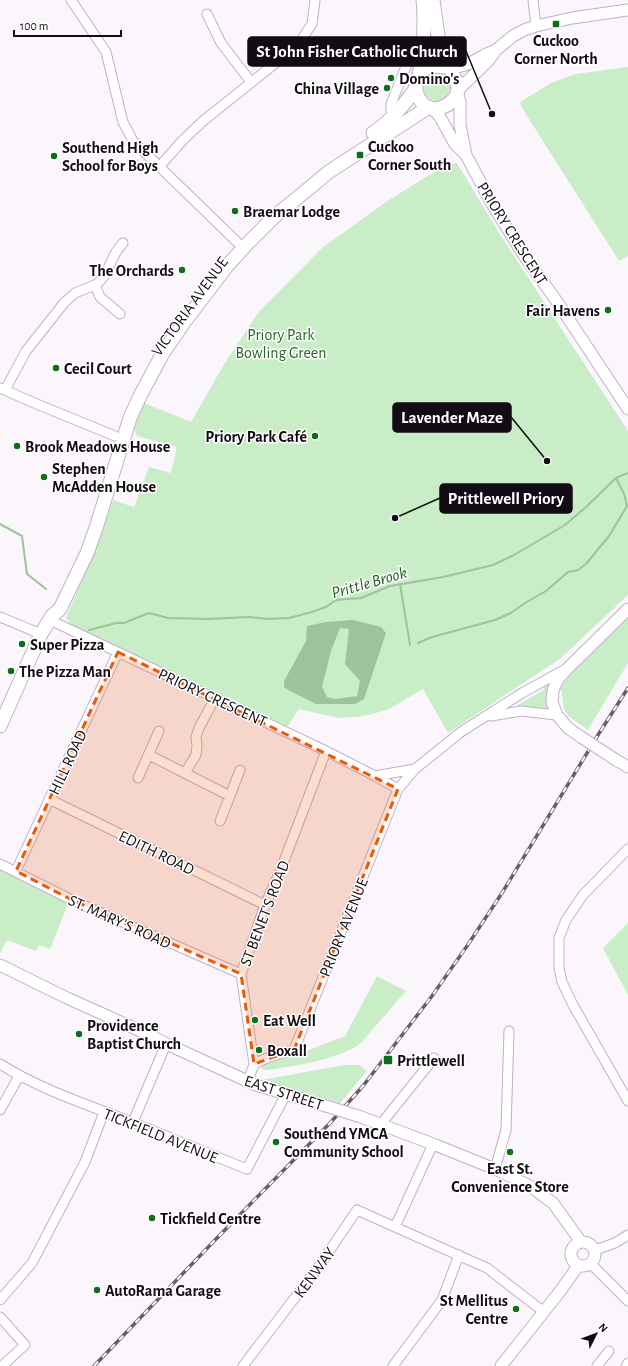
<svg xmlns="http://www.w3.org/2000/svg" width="628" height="1366" viewBox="0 0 628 1366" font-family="'Alegreya Sans',sans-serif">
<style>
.green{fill:#c8edc7}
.water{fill:#9cc49a;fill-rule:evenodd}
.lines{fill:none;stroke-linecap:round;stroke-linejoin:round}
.stream{stroke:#9cc49a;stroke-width:2}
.minor-casing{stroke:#c4adc9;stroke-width:11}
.major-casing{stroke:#c4adc9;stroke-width:13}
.highway-casing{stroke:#c4adc9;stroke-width:15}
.minor{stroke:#fff;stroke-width:9}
.major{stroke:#fff;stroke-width:11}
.highway{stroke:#fff;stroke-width:13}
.rail-casing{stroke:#665f67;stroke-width:3.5}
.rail{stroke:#fff;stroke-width:2;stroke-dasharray:6;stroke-linecap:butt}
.major-bridge-casing{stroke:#c4adc9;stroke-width:13;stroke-linecap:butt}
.major-bridge{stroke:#fff;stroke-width:11}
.marked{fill:#e8590c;fill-opacity:0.2;stroke:#e8590c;stroke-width:3;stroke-dasharray:8 5;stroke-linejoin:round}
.poi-dot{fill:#106e1b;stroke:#fff;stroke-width:1.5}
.labels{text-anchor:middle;stroke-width:3;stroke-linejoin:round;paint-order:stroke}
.poi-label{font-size:16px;font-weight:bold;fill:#130b14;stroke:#fff;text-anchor:start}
.street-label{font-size:16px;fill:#130b14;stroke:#fff}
.park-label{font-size:16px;fill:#29612b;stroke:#fff}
.water-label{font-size:17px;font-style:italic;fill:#215823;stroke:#fff}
.leader{fill:none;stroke:#130b14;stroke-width:1.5}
.callout-dot{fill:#130b14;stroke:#fff;stroke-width:1.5}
.callout{fill:#130b14;stroke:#130b14;stroke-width:1.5}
.callout-label{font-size:17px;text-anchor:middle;font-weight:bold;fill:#fff}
</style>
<rect width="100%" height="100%" fill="#fbf6fc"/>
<path class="green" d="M628,67V256L619,261L522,108L520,102L551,83L576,74Z
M423 87a14 14 0 1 1 28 0a14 14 0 1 1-28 0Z
M457,163L501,236L628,431V595L561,658L448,733L423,689L391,708L373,714L357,717L339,718L299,709L287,727L228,697L227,700L72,625L66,618L101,535L113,500L134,507L149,467L171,473L177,447L137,436L134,429L144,403L191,422L223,366L258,313L322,248L386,202L421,180L445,166Z
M628,612V663L588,730L568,716L564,709L563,701L561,687L570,671Z
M555,676L551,711L516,709V707L519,704L544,690L542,685Z
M0,870L68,904L50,949L39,945L36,951L7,940L0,953Z
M628,923V995L603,948Z
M377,976L406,991L360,1044C335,1060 296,1066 267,1070H263L260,1066L294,1050L304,1052L345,1036Z
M345,1065H359L367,1071L340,1103L261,1080Z"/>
<path class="water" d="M353,620L381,627L386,633L364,699L355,704H316L292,692L284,687V681L306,641L307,626L326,622ZM340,628L349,629L345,664L360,681L357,696L335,699L327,697L322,687L331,651Z"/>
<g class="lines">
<path class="stream" d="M0,524L22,536L27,574L46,589
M400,584L410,645
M89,630L116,623H124L149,613L168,618L208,619L249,617L268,619L289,618L312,612L326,607L336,600L361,598L390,586L443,577L493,565L514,555L565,525L586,507L616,478L628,473
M418,643L432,637L495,620L511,613L525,603L546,591L568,572L578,570L586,564L609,536L627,506L624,494L616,478"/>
<g class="minor-casing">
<path id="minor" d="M71,0L106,52L123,122L133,141L237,242
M533,0L536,26
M207,14L221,43L251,82
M396,115L391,110V104L409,59L412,54L423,52
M160,166L182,141L203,121L297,46L312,24L315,0
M120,314L100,297L95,285C106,278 108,267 114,256C116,251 120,247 123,243
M0,388L39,405L115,436
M5,390L26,351L64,303L75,293L95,285
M0,617L41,634
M50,620L326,751L375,776L415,769L461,732L522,693L564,670
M491,716L521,711L557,715
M149,755L230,796L240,770
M185,773L196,755L197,746L196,737L199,728L215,698
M375,776L398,789
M138,778L159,731
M49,799L265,905
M220,821L230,796
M628,849L583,895L566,920L559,938V968L562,982L573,1005L628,1101
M0,864L72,900L241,974
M16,871L118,652
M0,1064C41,1090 89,1105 134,1123C172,1138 209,1154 247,1169L286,1094
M254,1064L269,1057L294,1050L398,789L415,769
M248,1081L254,1064L241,974L265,905L281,869L326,751
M0,1110L19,1076
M133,1122L166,1044
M381,1124L434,1058
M433,1144L395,1227L487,1268L544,1312
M495,1169L506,1130L509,1031
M595,1250L615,1243L628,1235
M591,1264L628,1301
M0,1300L32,1263L85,1162L104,1112
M0,1317L25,1345L2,1366
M243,1366L319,1266L357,1210L395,1227
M393,1366L442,1300L459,1255
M597,1366L609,1351
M626,1366L628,1363"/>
</g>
<g class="major-casing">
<path id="major" d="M449,68C454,67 460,67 465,65C475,62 483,54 494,51
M458,90L489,60L496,50L513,36L524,30L536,26L572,18L628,10
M457,93L460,102V125L466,155L491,202L523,254L558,303L628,409
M433,109L440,117L455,144L466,155
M581,737L568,728L557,715L552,702L553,691L557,680L567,669L628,609
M616,760L628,767
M0,965L67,998L145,1033L169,1045L256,1085L326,1106
M361,1117L433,1144L495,1169L530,1186L553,1203L581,1242
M571 1254a12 12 0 1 1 24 0a12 12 0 1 1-24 0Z
M501,1366L561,1290L578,1266"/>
</g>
<g class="highway-casing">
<path id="highway" d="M433,0L440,50L441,55L447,67
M432,66L447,67L449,68C457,81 465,94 447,105C443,107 438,109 433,109C421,107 414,93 416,83C418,74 424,68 432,66Z
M419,75C423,50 426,25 423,0
M373,133C391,121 403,106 416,88
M0,726L41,634L52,616L60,609L87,553L96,528L130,418L140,396L163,353L185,321L227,266L247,244L274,217L330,171L429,107"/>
</g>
<use href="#minor" class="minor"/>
<use href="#major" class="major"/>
<use href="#highway" class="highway"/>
<g class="rail-casing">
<path id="rail" d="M94,1366L217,1238L331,1122L363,1086L432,996L467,946L502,893L598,735L628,688"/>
</g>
<use href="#rail" class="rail"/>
<g class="major-bridge-casing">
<path id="major-bridge" d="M581,737L616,760
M326,1106L361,1117"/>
</g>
<use href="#major-bridge" class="major-bridge"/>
</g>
<path class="marked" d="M118,652L398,789L294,1050L254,1064L241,974L72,900L16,871Z"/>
<g class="poi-dot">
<rect x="552" y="20" width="8" height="8" rx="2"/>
<circle cx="391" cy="78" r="4"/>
<circle cx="387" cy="88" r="4"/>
<rect x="356" y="151" width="8" height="8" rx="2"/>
<circle cx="54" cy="156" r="4"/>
<circle cx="235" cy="211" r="4"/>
<circle cx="182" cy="270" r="4"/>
<circle cx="608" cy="310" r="4"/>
<circle cx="56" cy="368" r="4"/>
<circle cx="315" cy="436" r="4"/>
<circle cx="17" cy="446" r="4"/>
<circle cx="44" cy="477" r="4"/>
<circle cx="22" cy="644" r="4"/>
<circle cx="11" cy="671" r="4"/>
<circle cx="255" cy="1020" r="4"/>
<circle cx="79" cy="1034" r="4"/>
<circle cx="259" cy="1050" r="4"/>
<rect x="383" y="1055" width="10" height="10" rx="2"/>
<circle cx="276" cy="1142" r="4"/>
<circle cx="510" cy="1152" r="4"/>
<circle cx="152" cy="1218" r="4"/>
<circle cx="97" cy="1290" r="4"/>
<circle cx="516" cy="1309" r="4"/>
</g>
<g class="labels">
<g class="poi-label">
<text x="556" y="46" text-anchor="middle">Cuckoo<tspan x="556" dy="18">Corner North</tspan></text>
<text x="399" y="84">Domino's</text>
<text x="379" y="94" text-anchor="end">China Village</text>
<text x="368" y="152">Cuckoo<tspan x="368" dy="18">Corner South</tspan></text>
<text x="62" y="153">Southend High<tspan x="62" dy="18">School for Boys</tspan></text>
<text x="243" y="217">Braemar Lodge</text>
<text x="174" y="276" text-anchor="end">The Orchards</text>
<text x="600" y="316" text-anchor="end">Fair Havens</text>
<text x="64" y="374">Cecil Court</text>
<text x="307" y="442" text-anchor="end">Priory Park Café</text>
<text x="25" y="452">Brook Meadows House</text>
<text x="52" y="474">Stephen<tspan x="52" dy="18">McAdden House</tspan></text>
<text x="30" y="650">Super Pizza</text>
<text x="19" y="677">The Pizza Man</text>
<text x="263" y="1026">Eat Well</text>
<text x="87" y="1031">Providence<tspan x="87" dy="18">Baptist Church</tspan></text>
<text x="267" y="1056">Boxall</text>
<text x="397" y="1066">Prittlewell</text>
<text x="284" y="1139">Southend YMCA<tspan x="284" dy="18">Community School</tspan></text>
<text x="510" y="1174" text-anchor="middle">East St.<tspan x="510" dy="18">Convenience Store</tspan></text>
<text x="160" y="1224">Tickfield Centre</text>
<text x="105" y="1296">AutoRama Garage</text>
<text x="508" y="1306" text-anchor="end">St Mellitus<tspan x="508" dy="18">Centre</tspan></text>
</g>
<g class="street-label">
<text transform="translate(513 233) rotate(58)" y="6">PRIORY CRESCENT</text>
<text transform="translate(189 306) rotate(-54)" y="6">VICTORIA AVENUE</text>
<text transform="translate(213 697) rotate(25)" y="6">PRIORY CRESCENT</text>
<text transform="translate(67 762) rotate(-65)" y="6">HILL ROAD</text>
<text transform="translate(157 852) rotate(26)" y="6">EDITH ROAD</text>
<text transform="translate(264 913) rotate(-69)" y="6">ST BENET'S ROAD</text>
<text transform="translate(120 921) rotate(24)" y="6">ST. MARY'S ROAD</text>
<text transform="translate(343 927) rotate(-68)" y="6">PRIORY AVENUE</text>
<text transform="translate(284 1092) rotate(18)" y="6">EAST STREET</text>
<text transform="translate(161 1135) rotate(22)" y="6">TICKFIELD AVENUE</text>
<text transform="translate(314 1272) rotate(-54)" y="6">KENWAY</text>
</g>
<g class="park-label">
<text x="281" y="340">Priory Park<tspan x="281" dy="18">Bowling Green</tspan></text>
</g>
<g class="water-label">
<text transform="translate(369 582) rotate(-16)" y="6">Prittle Brook</text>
</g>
</g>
<path class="leader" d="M492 114L466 51M547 461L511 417M395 518L440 498"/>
<g class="callout-dot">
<circle cx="492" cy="114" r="4"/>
<circle cx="547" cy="461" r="4"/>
<circle cx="395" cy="518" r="4"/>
</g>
<g class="callout">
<rect x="248" y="37" width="218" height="29" rx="4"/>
<rect x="393" y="403" width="118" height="29" rx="4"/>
<rect x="440" y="484" width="132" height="29" rx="4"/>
</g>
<g class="callout-label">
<text x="357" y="57">St John Fisher Catholic Church</text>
<text x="452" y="423">Lavender Maze</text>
<text x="506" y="504">Prittlewell Priory</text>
</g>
<g transform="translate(596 1334) rotate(48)" stroke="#ffffff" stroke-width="3" paint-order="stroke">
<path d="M0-3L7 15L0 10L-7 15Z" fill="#130b14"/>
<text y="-6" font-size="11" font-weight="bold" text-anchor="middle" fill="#130b14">N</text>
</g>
<path d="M14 30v6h107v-6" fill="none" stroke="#130b14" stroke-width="2"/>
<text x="20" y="30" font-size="12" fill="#130b14" stroke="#ffffff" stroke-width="3" paint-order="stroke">100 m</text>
</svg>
